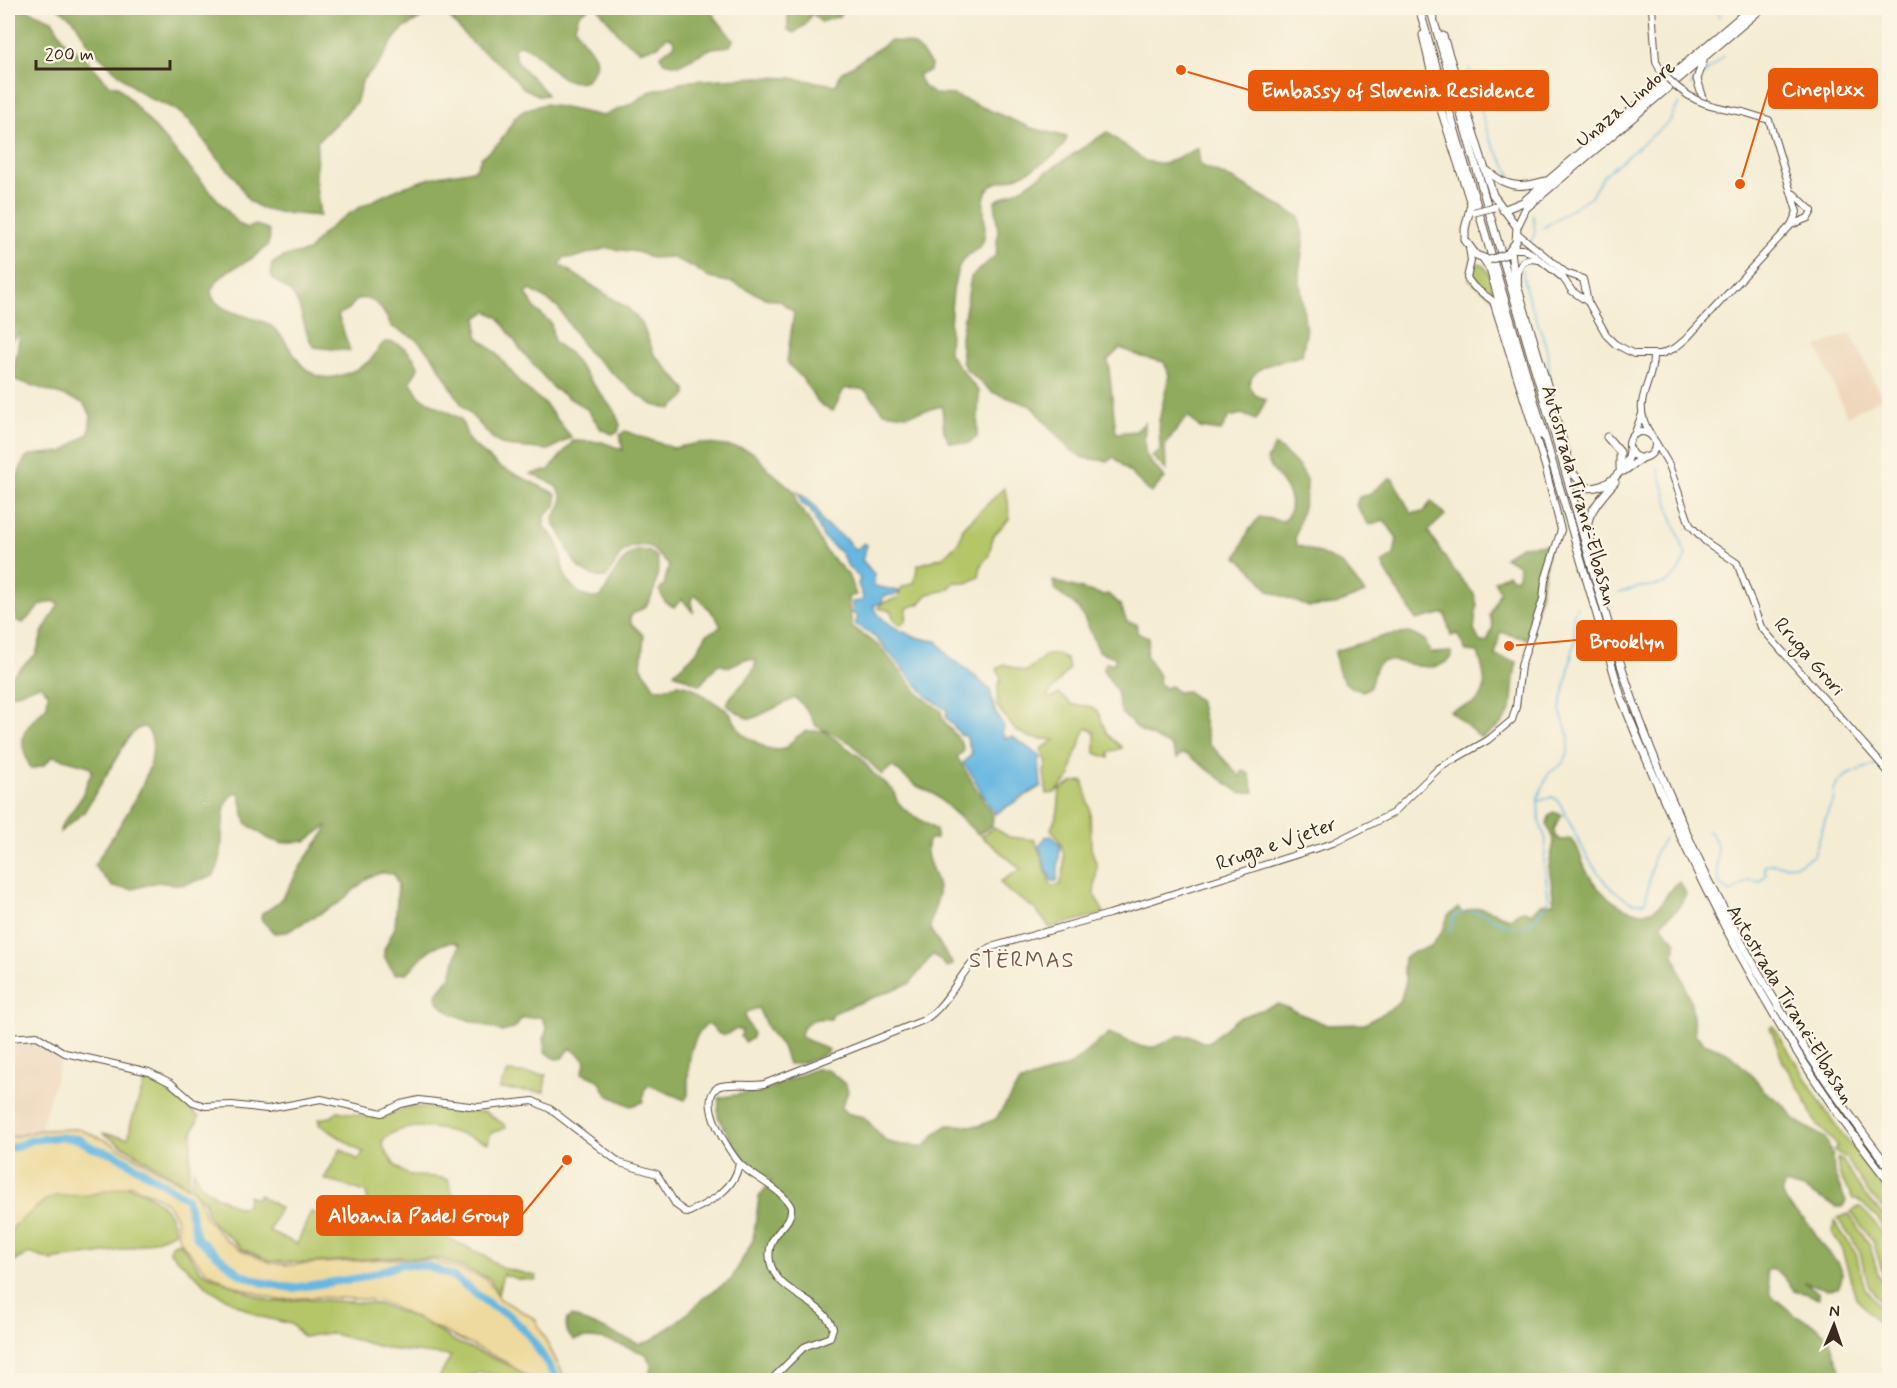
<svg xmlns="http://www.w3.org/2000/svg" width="1897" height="1388" viewBox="0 0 1897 1388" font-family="Mynerve,sans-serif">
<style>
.built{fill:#eed7bb}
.green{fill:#b5c669;stroke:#787844;stroke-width:1.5}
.forest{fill:#90ab5d;stroke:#666a3e;stroke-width:1.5}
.sand{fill:#eeda9e;stroke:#94825e;stroke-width:1.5}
.water{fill:#66b7e1;stroke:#507080;stroke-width:1.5}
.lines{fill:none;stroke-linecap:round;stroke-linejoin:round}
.stream{stroke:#66b7e1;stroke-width:1.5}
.river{stroke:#66b7e1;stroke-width:8}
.major-casing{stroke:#574739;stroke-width:8}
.highway-casing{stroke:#574739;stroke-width:9}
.major{stroke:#fff;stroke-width:6}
.highway{stroke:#fff;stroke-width:7}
.major-bridge-casing{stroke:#574739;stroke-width:8;stroke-linecap:butt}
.highway-bridge-casing{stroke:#574739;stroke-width:9;stroke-linecap:butt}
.major-bridge{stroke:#fff;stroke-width:6}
.highway-bridge{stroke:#fff;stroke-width:7}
.labels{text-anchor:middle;stroke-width:4.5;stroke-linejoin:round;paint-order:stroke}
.street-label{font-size:20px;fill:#3b2a1e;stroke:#fcf5e5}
.quarter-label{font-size:22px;letter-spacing:1.5px;fill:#755547;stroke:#fcf5e5}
.leader{fill:none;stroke:#e8590c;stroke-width:2}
.callout-dot{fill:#e8590c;stroke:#fcf5e5;stroke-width:2}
.callout{fill:#e8590c;stroke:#e8590c;stroke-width:2}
.callout-label{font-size:21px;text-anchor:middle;font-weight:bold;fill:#fff}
</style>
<rect width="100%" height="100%" fill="#fcf5e5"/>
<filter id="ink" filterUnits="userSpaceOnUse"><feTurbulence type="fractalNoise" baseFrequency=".0167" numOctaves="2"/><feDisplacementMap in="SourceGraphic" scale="12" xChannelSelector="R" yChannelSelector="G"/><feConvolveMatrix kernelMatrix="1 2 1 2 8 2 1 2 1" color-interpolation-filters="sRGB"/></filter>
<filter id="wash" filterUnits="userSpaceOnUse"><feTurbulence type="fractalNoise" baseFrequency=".008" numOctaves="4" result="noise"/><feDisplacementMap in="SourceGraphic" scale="24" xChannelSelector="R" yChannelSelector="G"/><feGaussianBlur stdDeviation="1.35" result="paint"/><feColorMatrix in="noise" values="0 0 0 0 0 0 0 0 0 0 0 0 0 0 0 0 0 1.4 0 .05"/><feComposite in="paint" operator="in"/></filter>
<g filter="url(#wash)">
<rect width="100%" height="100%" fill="#f4ecd3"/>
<path class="built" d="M1851,333L1882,398L1847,416L1817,347Z
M30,1042L59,1057L60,1063L40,1130L8,1138V1046Z"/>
<path class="green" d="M1479,263C1491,268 1493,288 1496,299L1469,279L1472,268Z
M1004,488L1008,500L1009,519L993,536L989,555L981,565L979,577L967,583L955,582L947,590L928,594L919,604L907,608L906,621L901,625L894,620L891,611L878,608L882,603L898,598L902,587L914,583L918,565L943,557L959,542L963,528Z
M1057,654L1067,660L1069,669L1047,696L1052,698L1059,694L1073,705L1089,706L1098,712L1107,734L1122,748L1109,752V758L1095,753V734L1091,729L1086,728L1074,758L1070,777L1055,793L1047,794L1044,772L1047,763L1041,749L1055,740L1031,738L1015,730L997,706L998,687L1001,678L997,669L1004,664L1025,672L1046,655Z
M1083,781L1090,809L1091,848L1097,866L1094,894L1104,913L1050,928L1035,909L1008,891L1000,882L1021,869L981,836L994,828L1009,837L1035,840L1051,886L1060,885C1067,866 1066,844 1051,829L1058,812L1060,790L1073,782Z
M1773,1026L1829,1116L1889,1197V1215L1869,1194L1847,1159L1834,1150L1837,1146L1814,1120L1802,1093L1783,1062L1770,1027Z
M508,1072L546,1075L544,1092L499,1089Z
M146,1078L161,1085L199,1117L192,1133L188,1186L102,1133L127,1138L129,1136L131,1123Z
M406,1107L485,1112L505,1125L506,1128L491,1133L488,1143C458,1133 408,1114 382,1141C383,1149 386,1152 390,1158C407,1186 424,1171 448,1180C454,1198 460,1210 453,1228L440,1230L439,1234L485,1256L502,1268L536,1276V1280L518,1279L503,1274L498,1294L489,1278L441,1259L396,1257L307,1263L271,1261L243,1249L214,1224L207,1214L205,1202L191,1186L194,1169L200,1184L216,1196L237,1207L247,1206L248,1195L255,1199L259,1195L280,1208L269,1231L297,1244L311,1212L364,1229L369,1207L366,1192L324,1179L341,1149L358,1160L364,1153L319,1124V1119L331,1117L338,1111C367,1117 379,1123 406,1107Z
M1838,1158L1843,1161L1862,1192L1889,1222V1242L1878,1218L1857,1199H1853C1845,1181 1837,1180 1838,1158Z
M115,1183C142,1189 171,1202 175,1232C137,1250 97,1255 55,1259L53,1261L29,1253L14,1261L8,1269V1187Z
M1859,1207C1885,1227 1890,1253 1889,1284L1883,1273L1873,1241L1851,1212Z
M1849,1214L1870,1246L1878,1274L1889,1292V1312L1869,1287L1859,1249L1837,1218Z
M1834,1221L1856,1254L1865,1289L1889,1318V1336L1856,1298L1841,1246L1833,1234Z
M179,1242L202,1272L256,1296L273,1302L306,1299L379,1304L424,1322L456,1342L513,1367L530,1380H507L499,1375L481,1372L458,1380H438L451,1356L389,1349L330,1333L303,1337L291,1324L258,1316L211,1290L170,1252L171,1245Z"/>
<path class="forest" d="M8,8H23L52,20L65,42L84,56L109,85L118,86L239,224L247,228L256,225L268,229L270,238L267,246L251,259L228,271L218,280L211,290C211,313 252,315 268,324C291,338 295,373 323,377C337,380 364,368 373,357C378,351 379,346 385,342C400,341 411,352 418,365L417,371L410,381L420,397L461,419L469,441L500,467L556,494V506L546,514L543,526C548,532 555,536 558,544C563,553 560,563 564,572C569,587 585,602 601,597C613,579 629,533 657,557C660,572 655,594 646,606C641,611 634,611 630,617L631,623L644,636L641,666L654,687L660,689L679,684L691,687L729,712L742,734L768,749L780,750L786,748L795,738L806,731H824L860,757L873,773L893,790L897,801L905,810L936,830V839H929C921,856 936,871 938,888C940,903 930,914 930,929L953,965L947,967L933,954L910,983L833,1013L831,1019C816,1017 802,1020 801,1037L829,1050C823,1058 799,1065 788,1064L782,1046L769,1031L758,1008L746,1012L745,1017L753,1034L751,1039L745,1042L741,1037L742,1030L736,1029L725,1035L719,1034L711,1025H705C687,1043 688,1072 688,1095L685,1100L649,1085L644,1090L643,1102L631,1106L607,1095L599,1080L582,1073L586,1061L571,1048L562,1058L556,1059L545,1052L544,1040L547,1028L541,1017L522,1018L515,1028L502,1032C485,1023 438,1017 436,995L451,976L459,945L453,942C425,946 424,957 407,973L395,974L384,957V950L395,927L398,885L394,874L381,873L369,877L339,903L287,932L274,933L261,919L262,913C285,903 289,885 301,866C308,853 318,843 326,831L327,826L306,841L281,843L269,839L246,823L239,792C212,795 231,852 213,876L182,885L157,882L133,889L113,887L94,866C109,839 175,755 145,727L139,728L129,737L84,812L60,832L61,826L80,800L92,771L89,766L53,756L44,765L31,769C15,736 23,730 47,706L48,693L40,685L8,696V679L36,654L43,631L59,604L53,601L41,605L23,623L17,621L12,609L11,590L8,588V539L11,532L8,530V487L17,477L25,458L31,455L62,452L89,433L91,415L83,403L73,399L10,378L13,373L20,334L8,343Z
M58,8H438L403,29L394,39L378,65L363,79L356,103L317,142L316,185L320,216L283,213L261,208L249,201L236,179L213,153L190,121L175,109L149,98L133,87L91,48L74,20Z
M441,8H589L579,14L575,26C581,47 611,56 586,80C557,91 544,49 519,45L514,49C516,71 537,77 547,95L540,96L523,88L505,68L472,43Z
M598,8H708L733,40L730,46L712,48L678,65L664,62L660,56L675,44L672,38L666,37L658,46L640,51L621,37Z
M788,8H844L839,16L821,22L812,13L805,25L794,33L788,30Z
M890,41C915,42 917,45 931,65L930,71L918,75L923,86L934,94L954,95L1031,128L1067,137C1064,155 1030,171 1014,178C1005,181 995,181 989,188C978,201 988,222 984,238C981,253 967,251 961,263C950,282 950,332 949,354L979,392L977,437L967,444L949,442L944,431L942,406L907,415L884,412C867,395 873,386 844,389L833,411C813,405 812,388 800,376C795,370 790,368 787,361L794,312L780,301L765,298L734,283L709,278L693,267L671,257L651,258L638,252L607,248L573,258L564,257L560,265L629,309L642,324L654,354L686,389V396L671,409L653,405L634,392L587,351L557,306L531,290L526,293L536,310L551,323L554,342L569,353L615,412L620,425L618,432L612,434L601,429L587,409L554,389L521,350L498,317L487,311L477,318V336L496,353L522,385L545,404L571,437L549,450L506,446L495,441L462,405L433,357L415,338L392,327C384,312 377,295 357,299L349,309L338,315L350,351L314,347C302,331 305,311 293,295C283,281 267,285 272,264L283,257L309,251C332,214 398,186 439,176C451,173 464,173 476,169L481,158L500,142L516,116L527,109L545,104L603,116L633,103L649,92L689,81L759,77L791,78L836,85L841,73Z
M1107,132L1145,161L1164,164L1198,148L1200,165L1234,180L1299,217L1304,240L1299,272L1306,333L1302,355C1283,363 1256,361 1249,384L1255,395L1266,400L1256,420L1242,414L1229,417L1221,431L1200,428L1188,416L1165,444L1166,470L1152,456L1160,450L1159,421L1169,375L1164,362L1142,357L1120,348L1108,360L1116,433L1136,431L1145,423C1144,458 1141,451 1165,478L1151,493L1114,457L1108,461L1083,458L1068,448L1031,406L992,392L965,368L962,360L961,336L971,277L996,255L998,232L995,201L1024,187Z
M625,431L673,448L700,443L741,448L754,453L768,469L795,492L797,505L807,517L825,550L848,575L856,595L848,597L852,627L879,646L921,696L941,711C942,728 962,735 964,751L957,757L993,816L992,826L978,834L934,794L915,785L892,766L882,775L851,743L816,726L805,707L795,698L754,718H747L726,705C732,689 754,680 756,660L745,659L728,667L718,664L700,685L674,673L695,654L707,634L721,627L716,617L696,595L691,599L693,612L682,599L674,607L665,602L659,590L664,585L669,565L649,546C616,544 621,559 606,578C567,575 572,546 553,522C553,514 559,512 561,505C567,487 544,479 531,474L549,470L573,441L602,442L623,450L620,435Z
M1275,445C1324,482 1304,489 1295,540L1297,545L1322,554L1343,565L1365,593L1335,605L1309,607L1269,591L1256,574L1237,557L1248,532L1259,517L1284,521C1303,497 1276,480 1267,460Z
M1390,478L1393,479L1411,513L1424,512L1431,501L1445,515L1428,531L1449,564L1474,594L1477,605L1474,630L1480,642H1487L1493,627L1490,615L1500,591L1494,581L1508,574L1513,579L1518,577L1519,565L1504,557L1521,546L1549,544L1539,601L1526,639L1500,632L1495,656L1517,662C1507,703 1523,714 1481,738L1450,711C1458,707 1466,707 1474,703C1492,694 1482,666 1478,652L1466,651L1457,634L1451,636L1445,613L1416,620C1405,600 1391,583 1382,563L1394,555L1397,538L1384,520L1369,525L1356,505L1359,497L1369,494Z
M1053,581L1103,595L1108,594L1120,605L1127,622L1137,624V633L1149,637L1146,655L1159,676L1158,682L1164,688L1171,686L1177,692L1187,691L1199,700L1209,743L1240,777L1243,770L1249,774L1254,792L1240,793L1188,755L1182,754L1177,758L1171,746L1141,731L1124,716L1119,706L1117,691L1103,670L1106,663H1115V657L1100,652C1091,637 1087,617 1075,605C1066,596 1055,596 1053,581Z
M1409,633L1425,640L1431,653L1452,652V656C1431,685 1386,644 1375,669C1373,674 1372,681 1370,687L1363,691C1341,688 1337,672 1335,651L1388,635Z
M1553,812L1562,815L1554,829L1555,836L1560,840L1572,839C1580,849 1581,861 1587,872C1598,892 1626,918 1651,911C1664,907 1667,887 1680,882L1686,894L1677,910L1662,922L1663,928L1676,942L1674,954L1691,1003L1695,1034L1704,1043L1727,1052L1755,1078L1762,1089L1784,1105L1796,1121L1825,1138L1833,1155L1834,1173L1846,1202L1842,1207H1836L1804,1189L1785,1184L1782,1190C1786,1209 1800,1213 1811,1227C1816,1234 1818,1242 1824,1248C1835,1261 1849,1268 1838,1288L1827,1289L1804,1282L1818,1292L1819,1298L1794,1290L1782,1275L1772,1269L1766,1271L1771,1295L1796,1316L1814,1324L1829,1338L1843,1380H649L651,1365L646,1354C622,1346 599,1333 574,1340C566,1335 565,1328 567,1319L572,1316L639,1344L651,1341L692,1310L704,1297L731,1280L753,1240L759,1197L771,1181L739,1154L718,1116L719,1098L768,1089L815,1069H827L846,1085L848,1092L841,1108L846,1113L864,1117L886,1141L899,1145L925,1146L937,1132L948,1125L979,1126L996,1119L1019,1083L1069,1066L1109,1033L1142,1047H1155L1178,1036H1191L1202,1042H1209L1238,1018L1278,1004L1327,1025L1365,1024L1392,1008L1401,999L1406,981L1403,970L1404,958L1409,954L1431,946L1443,930L1448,916L1458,908L1462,913C1486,902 1488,913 1510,918L1523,910L1531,914L1541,904L1554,903L1549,866L1554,842L1547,825L1549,816Z"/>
<path class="sand" d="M79,1129L109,1142L193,1190L200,1200L205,1217L227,1241L243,1251L271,1263L289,1265L385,1259L434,1260L486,1279L500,1299L535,1319L566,1380H532L506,1362L379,1300L318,1297L277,1300L230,1284L206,1271L184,1246L178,1236L176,1217L169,1206L158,1197L132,1185L88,1195L56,1196L44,1201L14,1226L8,1236V1138L40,1130Z"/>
<path class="water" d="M798,492L815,506L823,523L846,539L855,551L864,543L867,545L862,560L874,574V586L899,591L898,594L884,596L881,603L873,606C882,626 917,640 937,641L949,657L969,671L990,690L995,712L1004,727L1002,733L1005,738L1013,737L1041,757L1039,761L1041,786L995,814C981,795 978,780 963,763L972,754L966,736L961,735L946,717L947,710L928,697L875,637L855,624L858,617L853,613L852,602L862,601L863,597L858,584L860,578L849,568L841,553L823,537L810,508L802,504Z
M1052,836L1060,845L1057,881H1052C1046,871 1043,857 1039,846L1045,837Z"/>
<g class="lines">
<path class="stream" d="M1717,8L1719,17
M1469,68L1489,138L1514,180
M1701,77L1724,56
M1691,86L1694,82
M1543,228L1591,196L1604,175L1669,122L1679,103
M1531,242L1535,232L1533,214
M1523,270C1523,303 1555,344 1548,376
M1619,593C1654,578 1669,599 1686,555L1671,515L1658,467
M1882,762L1890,758
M1538,801L1552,797L1558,800C1579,838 1591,880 1632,903H1645L1654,856L1664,838
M1708,831C1725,843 1712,868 1720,885L1731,893L1749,880L1760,882L1766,874L1764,867L1767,864C1789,865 1793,870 1814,855L1828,811L1834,800C1829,776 1861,769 1878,764
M1469,912C1489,908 1511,940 1531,922C1537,916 1543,907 1549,900L1544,863L1546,840L1539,820L1538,797L1549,773L1562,764L1568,753L1569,737L1560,710L1575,640L1573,616L1577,606
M1450,933L1454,916L1464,912"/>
<path class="river" d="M8,1149L32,1140L58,1137L78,1139L93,1148L115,1154L187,1198L197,1238L240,1274L261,1282L292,1288L360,1278L402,1264L428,1266L454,1277L493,1307L509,1315L528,1334L558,1380"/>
</g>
</g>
<g filter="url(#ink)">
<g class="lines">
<g class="major-casing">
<path id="major" d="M1652,8L1656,61L1660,70
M1791,225L1808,218L1812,211L1794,194
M1517,233L1566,273L1583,279L1588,302L1607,336L1615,344L1634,354H1661L1675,348L1686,339L1791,225L1797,212L1769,120L1743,112
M1512,249H1523L1531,253L1563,278L1572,291L1588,302
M1518,282C1517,268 1521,256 1538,260
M1629 445a13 13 0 1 1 26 0a13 13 0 1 1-26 0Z
M1634,435L1642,414
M1651,435C1629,400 1653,388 1653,356
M1655,441L1669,465L1690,525L1706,542L1737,563L1761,627L1890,774
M8,1038L37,1036L65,1053L149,1072L171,1083L193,1102L205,1106L232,1105L267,1109L321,1099L382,1113L401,1104L419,1100L478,1107L533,1101L550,1109L620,1163L657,1174L676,1205L687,1213C709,1203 736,1189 739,1163
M771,1380L804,1347L830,1337L833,1328C821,1298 776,1294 770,1261C765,1231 793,1228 791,1207C782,1189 756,1179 741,1165C729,1152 696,1101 718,1087C727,1082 751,1087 764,1084L924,1020C953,1002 962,962 991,947L1109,914L1333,843L1393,813L1439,768L1488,740L1512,720L1516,707L1521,666L1543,599L1545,580L1561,530L1545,466L1493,301L1474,287L1467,278L1471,261L1469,248"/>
</g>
<g class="highway-casing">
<path id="highway" d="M1419,8L1621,697C1690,871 1773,1036 1890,1183
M1430,8C1471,147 1510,287 1552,426C1582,525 1605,626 1641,723C1700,882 1786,1034 1890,1169
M1423,35L1437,97L1471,204L1465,229V240L1476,255L1489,260
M1443,36L1493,195L1517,227L1516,242L1507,254
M1703,98L1697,79L1703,62
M1485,169C1505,187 1519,189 1545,181
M1503,210L1523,202L1751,8
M1517,227L1526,208L1762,8
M1511,251L1514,275L1547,385L1554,419
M1483,258L1490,269L1520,376L1541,435
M1555,415L1572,472L1585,487C1604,492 1630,469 1630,449
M1607,437L1620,452V468
M1624,471L1644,457
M1599,582C1596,526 1567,534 1615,482"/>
</g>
<use href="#major" class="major"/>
<use href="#highway" class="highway"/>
<g class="major-bridge-casing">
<path id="major-bridge" d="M1660,70C1687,101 1703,105 1743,112"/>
</g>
<g class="highway-bridge-casing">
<path id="highway-bridge" d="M1475,212L1494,207
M1489,260L1507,254"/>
</g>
<use href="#major-bridge" class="major-bridge"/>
<use href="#highway-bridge" class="highway-bridge"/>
</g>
</g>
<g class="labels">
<g class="street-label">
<text transform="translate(1625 103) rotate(-40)" y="7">Unaza Lindore</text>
<text transform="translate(1580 495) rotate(74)" y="7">Autostrada Tiranë-Elbasan</text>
<text transform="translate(1810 656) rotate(49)" y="7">Rruga Grori</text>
<text transform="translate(1276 843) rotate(-19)" y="7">Rruga e Vjeter</text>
<text transform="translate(1791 1004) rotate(59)" y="7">Autostrada Tiranë-Elbasan</text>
</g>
<g class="quarter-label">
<text x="1022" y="967">STËRMAS</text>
</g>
</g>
<path class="leader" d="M1740 184L1769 88M1181 70L1249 90M1509 646L1577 640M567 1160L522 1215"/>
<g class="callout-dot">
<circle cx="1740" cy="184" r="6"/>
<circle cx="1181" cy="70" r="6"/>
<circle cx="1509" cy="646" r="6"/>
<circle cx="567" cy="1160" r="6"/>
</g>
<g class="callout">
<rect x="1769" y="69" width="108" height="39" rx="6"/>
<rect x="1249" y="71" width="299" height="39" rx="6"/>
<rect x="1577" y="621" width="99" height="39" rx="6"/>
<rect x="317" y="1196" width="205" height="39" rx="6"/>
</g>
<g class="callout-label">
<text x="1823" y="96">Cineplexx</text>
<text x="1398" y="97">Embassy of Slovenia Residence</text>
<text x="1627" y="648">Brooklyn</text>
<text x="419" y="1222">Albania Padel Group</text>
</g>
<rect width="1897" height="1388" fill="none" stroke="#fcf5e5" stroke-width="30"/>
<g transform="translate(1834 1325) rotate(2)" stroke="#fcf5e5" stroke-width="4.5" paint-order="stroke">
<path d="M0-4.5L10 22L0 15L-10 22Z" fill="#3b2a1e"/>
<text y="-9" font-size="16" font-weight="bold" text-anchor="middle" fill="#3b2a1e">N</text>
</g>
<path d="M36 60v9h134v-9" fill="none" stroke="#3b2a1e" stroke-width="3"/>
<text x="45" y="60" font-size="18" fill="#3b2a1e" stroke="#fcf5e5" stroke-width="4.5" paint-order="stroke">200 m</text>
</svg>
